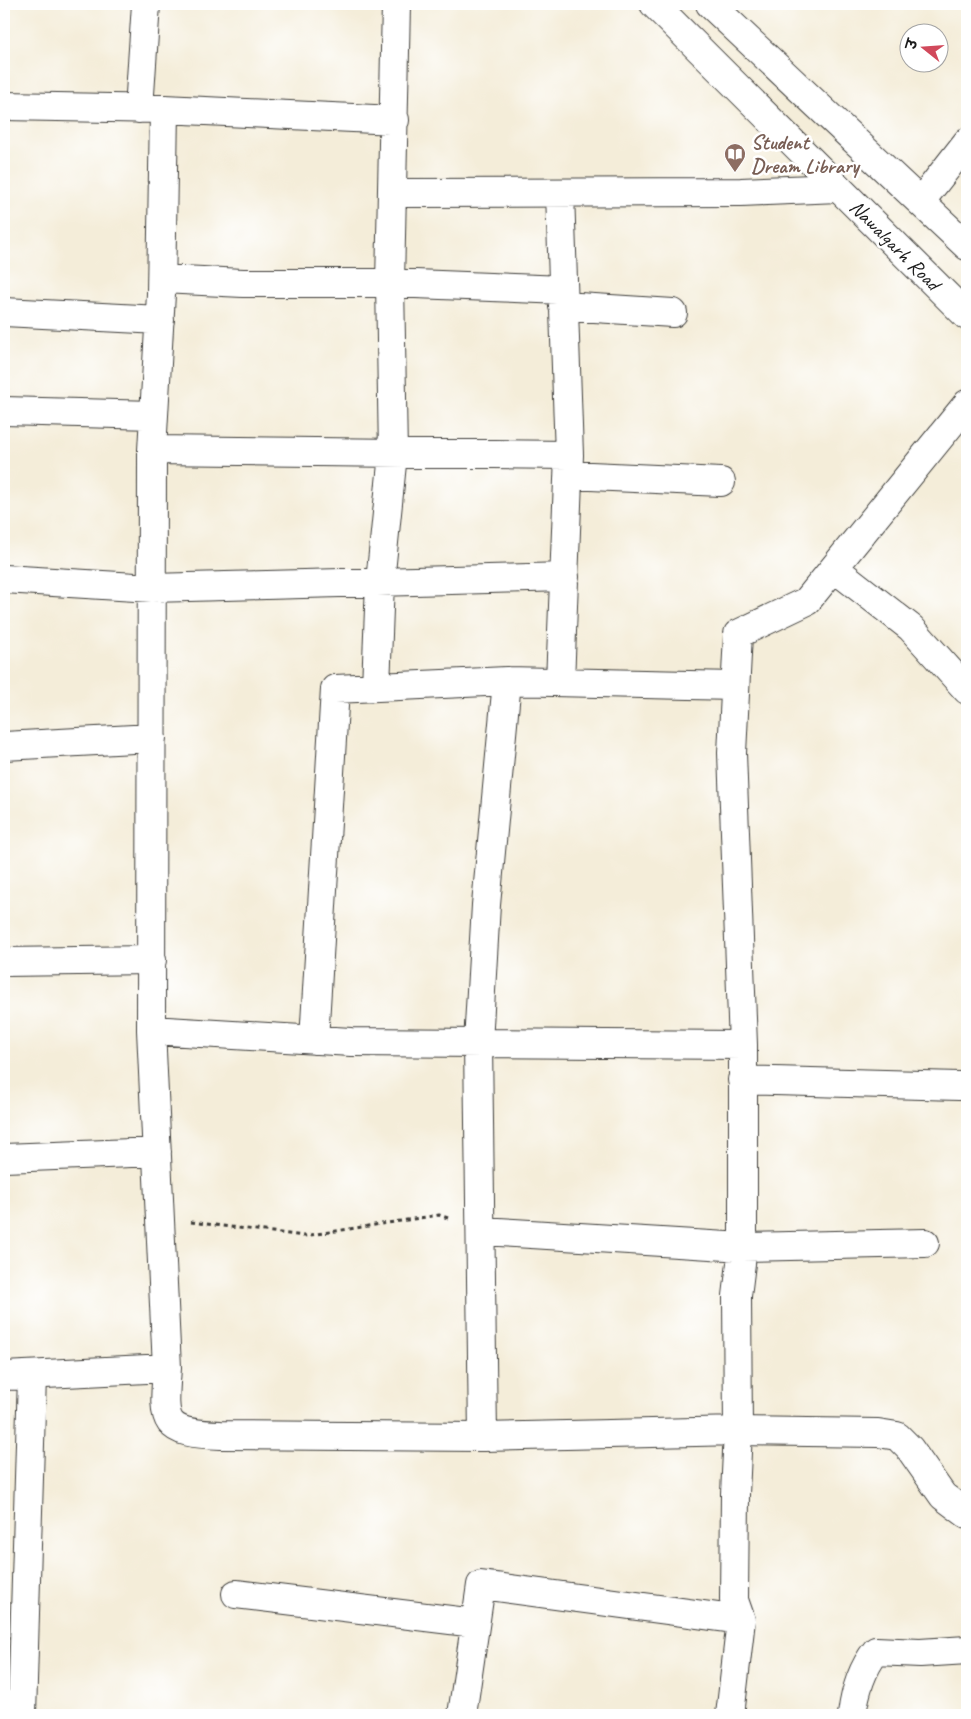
<svg xmlns="http://www.w3.org/2000/svg" width="971" height="1719" viewBox="0 0 971 1719" font-family="Caveat,'Playpen Sans Deva',sans-serif">
<style>
.lines{fill:none;stroke-linecap:round;stroke-linejoin:round}
.minor-casing{stroke:#3c3b38;stroke-width:30}
.tertiary-casing{stroke:#3c3b38;stroke-width:30}
.path{stroke:#3c3b38;stroke-width:3;stroke-dasharray:4 4;stroke-linecap:butt}
.minor{stroke:#fff;stroke-width:28}
.tertiary{stroke:#fff;stroke-width:28}
.labels{text-anchor:middle;stroke-width:5;stroke-linejoin:round;paint-order:stroke}
.education-label{font-size:21px;font-weight:bold;fill:#785e54;stroke:#fff;text-anchor:start}
.street-label{font-size:21px;fill:#1c1c1c;stroke:#fff}
</style>
<rect width="100%" height="100%" fill="#fff"/>
<filter id="ink" filterUnits="userSpaceOnUse"><feTurbulence type="fractalNoise" baseFrequency=".02" numOctaves="2"/><feDisplacementMap in="SourceGraphic" scale="10" xChannelSelector="R" yChannelSelector="G"/><feConvolveMatrix kernelMatrix="1 2 1 2 8 2 1 2 1" color-interpolation-filters="sRGB"/></filter>
<filter id="wash" filterUnits="userSpaceOnUse"><feTurbulence type="fractalNoise" baseFrequency=".0096" numOctaves="4" result="noise"/><feDisplacementMap in="SourceGraphic" scale="20" xChannelSelector="R" yChannelSelector="G"/><feGaussianBlur stdDeviation="1.12" result="paint"/><feColorMatrix in="noise" values="0 0 0 0 0 0 0 0 0 0 0 0 0 0 0 0 0 1.4 0 .05"/><feComposite in="paint" operator="in"/></filter>
<g filter="url(#wash)">
<rect width="100%" height="100%" fill="#f4edd9"/>
</g>
<g filter="url(#ink)">
<g class="lines">
<g class="minor-casing">
<path id="minor" d="M4,106L164,109L395,120
M139,109L146,4
M164,109L161,294L152,450L151,1030L167,1368C163,1423 161,1433 221,1435L483,1437L738,1431L878,1433L897,1436L910,1449L943,1496L967,1514
M393,193L741,192L838,188
M560,193L569,455L560,682
M921,201L967,142
M162,279L243,283H390L563,290
M563,306L673,313
M4,312L160,320
M4,411L154,415
M152,450L569,455
M569,475L721,482
M834,568L911,628L967,690
M4,579L152,588L565,577
M376,687L380,582L393,454L390,283L396,4
M4,746L152,738
M4,962L152,960
M151,1030L351,1042L743,1045
M314,1040L335,689L507,681L735,686
M742,1080L959,1086
M4,1158L157,1152
M482,1231L743,1247L925,1243
M4,1376L167,1368
M483,1437L478,1043L486,905L507,681
M236,1594L475,1623
M22,1715L32,1376
M462,1715L481,1585L741,1620
M730,1715L741,1620L734,1600L735,1494L738,1431L737,1296L743,1247V1045L732,753L738,634L807,601L967,404
M852,1715C855,1691 861,1670 876,1651L920,1653L967,1650"/>
</g>
<g class="tertiary-casing">
<path id="tertiary" d="M654,4L967,316
M710,4L967,246"/>
</g>
<path class="path" d="M191,1222L304,1236L439,1215L451,1219"/>
<use href="#minor" class="minor"/>
<use href="#tertiary" class="tertiary"/>
</g>
</g>
<defs>
<g id="library-pin" transform="scale(1.125)"><path d="M0 17L-7.5 6A9.5 9.5 0 1 1 7.5 6Z" fill="#8d6e63" stroke="#fff"/><path d="M-6-4Q-3-5.5-.7-3.5V5Q-3 3-6 4ZM6-4Q3-5.5 .7-3.5V5Q3 3 6 4Z" fill="#fff"/></g>
</defs>
<g fill-rule="evenodd">
<use href="#library-pin" x="735" y="154"/>
</g>
<g class="labels">
<g class="education-label">
<text x="751" y="149">Student<tspan x="751" dy="24">Dream Library</tspan></text>
</g>
<g class="street-label">
<text transform="translate(895 245) rotate(45)" y="7">Nawalgarh Road</text>
</g>
</g>
<rect width="971" height="1719" fill="none" stroke="#fff" stroke-width="20"/>
<g transform="translate(924 48) rotate(287)"><circle r="24" fill="#ffffff" stroke="#a4a4a4"/>
<path d="M0-4L9 19L0 12L-9 19Z" fill="#d1495b"/>
<text y="-8" font-size="14" font-weight="bold" text-anchor="middle" fill="#1c1c1c">उ</text>
</g>
</svg>
